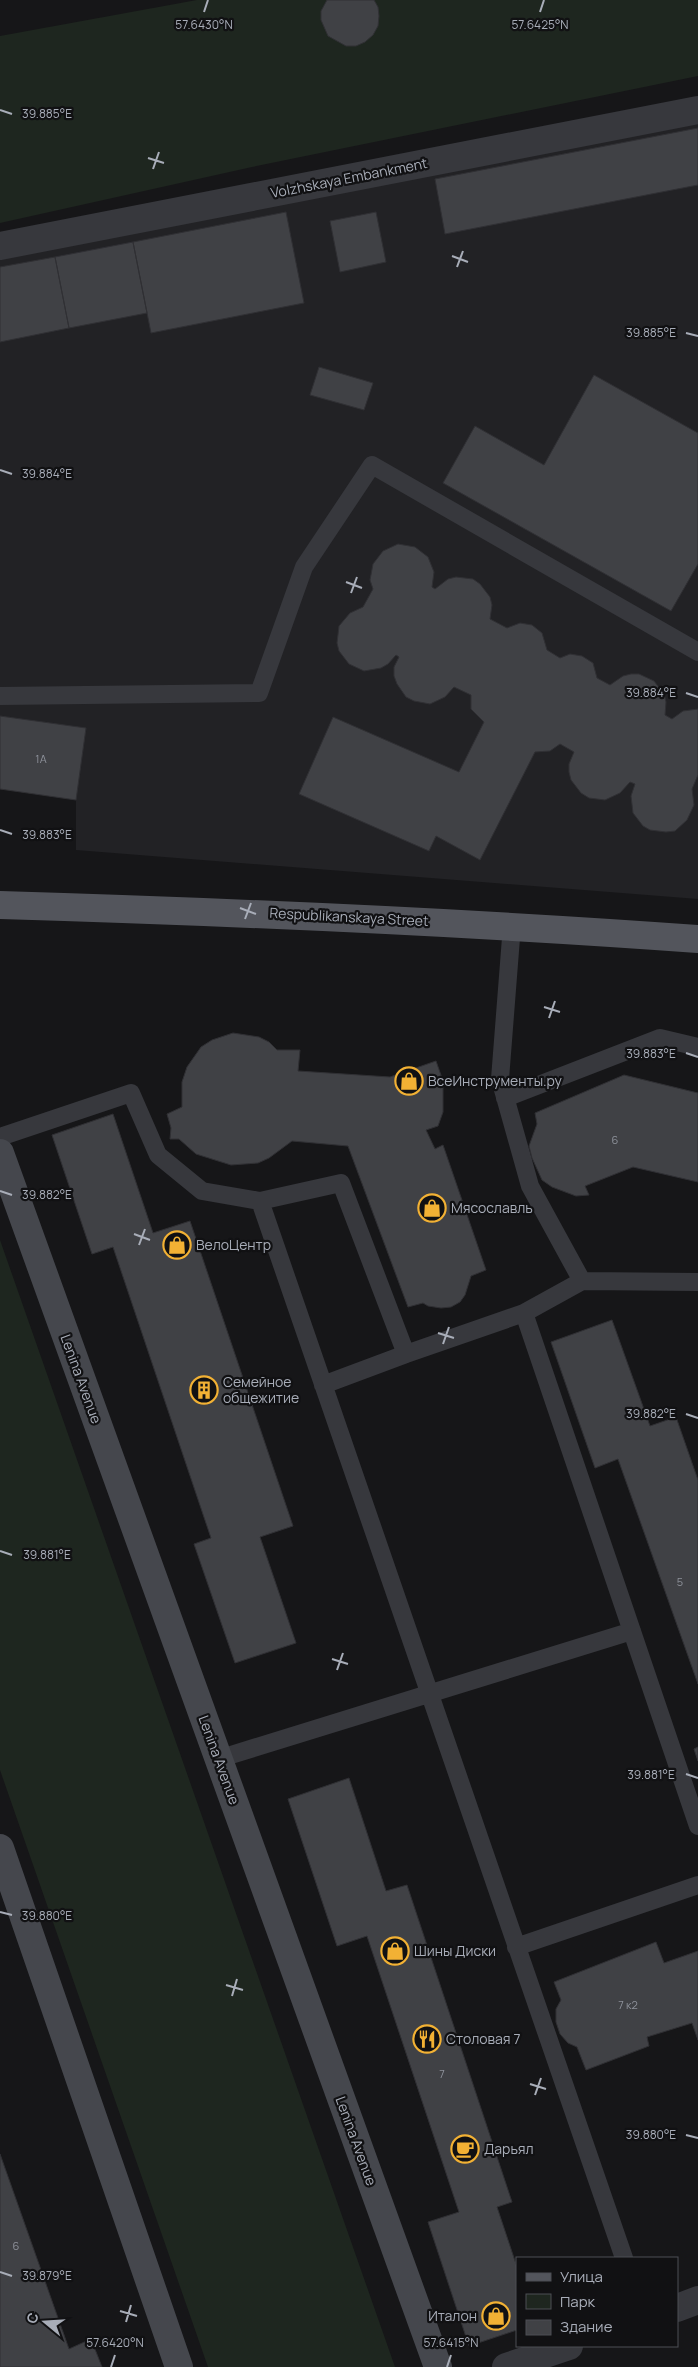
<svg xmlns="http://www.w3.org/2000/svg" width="698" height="2367" viewBox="0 0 698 2367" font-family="Manrope,sans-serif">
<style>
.built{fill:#222225}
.green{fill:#1e261f}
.building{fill:#404145;stroke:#303034}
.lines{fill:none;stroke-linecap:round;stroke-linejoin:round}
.lane{stroke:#37383d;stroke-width:18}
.street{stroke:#37383d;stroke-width:28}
.secondary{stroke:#45474d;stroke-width:28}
.primary{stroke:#53555c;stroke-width:28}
.ticks{fill:none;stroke:#a8adb8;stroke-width:2}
.labels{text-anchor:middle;stroke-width:4.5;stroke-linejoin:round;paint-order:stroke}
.number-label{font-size:11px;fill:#8e929b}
.street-label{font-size:14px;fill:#a8adb8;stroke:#111113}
.poi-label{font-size:14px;fill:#a8adb8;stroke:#111113;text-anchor:start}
.ticks-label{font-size:12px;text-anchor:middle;fill:#a8adb8;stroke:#111113;stroke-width:4.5;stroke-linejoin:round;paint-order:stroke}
</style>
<rect width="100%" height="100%" fill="#161618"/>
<path class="built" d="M698,120V899L76,850V800L0,789V259Z"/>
<path class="green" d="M197,0H698V76L252,167L0,223V36Z
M0,1240L395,2367H208L0,1770Z"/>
<path class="building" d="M327,0H374L378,7L379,16L378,26L373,35L365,42L356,46H346L328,36L321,20V11Z
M698,128V185L445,234L435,179Z
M286,212L304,303L151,333L133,242Z
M376,212L386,262L340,272L330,221Z
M133,242L147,313L69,328L55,257Z
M55,257L69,328L0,342V267Z
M319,367L373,383L364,410L310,395Z
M594,375L698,433V564L671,611L443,483L475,426L544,465Z
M398,544L415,547L428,557L434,572L432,587L435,589L448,579L456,577L473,579L480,584L490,597L492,605L490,619L507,628L520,623L532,625L542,633L547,650L560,658L570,654L582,656L593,663L597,678L610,685L623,676L631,674H639L654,681L664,694L666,702L665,715L672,719L683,711L698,709V775L692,789L694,805L687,820L675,831L666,832L650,830L643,826L633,813L631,796L635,784L630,782L620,793L605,800L589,798L581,793L571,780L569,772V764L574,752L560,744L550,751L535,752L480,860L436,836L429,851L299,794L333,717L459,772L484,722L471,709V695L454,687L445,697L430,704L414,701L406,697L397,684L394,676V667L399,657L396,655L388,664L381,668L364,671L349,664L339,651L337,643L339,626L350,613L363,607L373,589L370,580L373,564L383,551Z
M0,716L86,728L76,800L0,789Z
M233,1033L259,1037L269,1042L277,1050H300L298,1071L390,1077L436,1061L443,1081V1112L438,1126L426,1130L435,1149L443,1145L486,1270L471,1276L465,1295L460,1302L451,1307L441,1308L428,1306L423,1303L408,1307L348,1146L292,1141L269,1158L258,1163L231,1165L196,1154L179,1139H170L171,1128L167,1114L182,1107V1082L187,1067L201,1047L212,1040Z
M624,1075L698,1093V1182L633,1167L585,1186L589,1195L576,1196L552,1187L542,1180L532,1158L529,1146L537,1124L535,1113Z
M113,1114L153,1233L190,1221L293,1526L260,1537L296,1643L235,1663L194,1544L211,1538L113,1247L92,1254L52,1135Z
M612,1320L650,1426L676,1417L698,1480V1684L618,1459L595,1468L551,1342Z
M698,1747V1761L694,1749Z
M349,1778L386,1891L407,1885L512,2202L497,2207L517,2267V2330L469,2346L428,2222L459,2212L367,1936L337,1946L288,1799Z
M656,1942L664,1963L698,1951V2040L692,2023L647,2037L649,2046L586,2070L577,2047L568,2043L560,2034L556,2022V2009L561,2000L554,1982Z
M0,2154L69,2349L91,2339L102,2367H0Z"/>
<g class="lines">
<path class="lane" d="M0,696L259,693L304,567L372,465L698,652
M512,925L500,1079L530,1186L582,1281L698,1282
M505,1098L660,1038L698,1047
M0,1137L131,1093L158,1155L202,1191L260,1201L341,1183L406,1354L524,1313L582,1281
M260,1201L624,2258
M524,1313L698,1826
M323,1385L406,1354
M218,1759L632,1631
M516,1947L698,1885"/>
<path class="street" d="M0,246L698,110
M677,2308L698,2300
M506,2367L569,2346"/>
<path class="secondary" d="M0,1153L438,2367
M0,1848L179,2367"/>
<path class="primary" d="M0,905C233,912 465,922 698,939"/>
</g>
<path class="ticks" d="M204,12L208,0M540,12L544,0M0,110L12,114M148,158L164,163M153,169L159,152M452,256L468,262M457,267L463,251M686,333L698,336M0,470L12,474M346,582L362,588M351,593L357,577M686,693L698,697M0,830L12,834M240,908L256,914M245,919L251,903M544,1007L560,1012M549,1018L555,1001M686,1053L698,1057M0,1191L12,1195M134,1234L150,1240M139,1245L145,1229M438,1333L454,1338M443,1344L449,1327M686,1414L698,1418M0,1551L12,1555M332,1659L348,1664M337,1670L343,1653M686,1774L698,1778M0,1912L12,1915M226,1985L243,1990M232,1996L237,1979M530,2084L546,2089M535,2095L541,2078M686,2135L698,2138M0,2272L12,2276M120,2311L137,2316M126,2322L131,2305M111,2367L115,2355M447,2367L451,2355"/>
<defs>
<g id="shop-ring" transform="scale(1.4375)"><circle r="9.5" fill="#111113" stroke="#f2b134" stroke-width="1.5"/><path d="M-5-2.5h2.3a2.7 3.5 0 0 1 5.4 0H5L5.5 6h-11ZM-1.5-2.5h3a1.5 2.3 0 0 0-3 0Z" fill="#f2b134"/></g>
<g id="building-ring" transform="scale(1.4375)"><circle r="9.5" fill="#111113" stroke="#f2b134" stroke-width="1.5"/><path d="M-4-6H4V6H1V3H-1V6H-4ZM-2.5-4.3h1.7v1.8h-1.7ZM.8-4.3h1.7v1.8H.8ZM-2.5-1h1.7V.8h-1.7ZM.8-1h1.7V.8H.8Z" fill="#f2b134"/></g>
<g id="restaurant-ring" transform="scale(1.4375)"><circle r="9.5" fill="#111113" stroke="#f2b134" stroke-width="1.5"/><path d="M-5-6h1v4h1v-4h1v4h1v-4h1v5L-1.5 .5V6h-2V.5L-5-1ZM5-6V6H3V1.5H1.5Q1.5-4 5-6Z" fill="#f2b134"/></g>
<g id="cafe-ring" transform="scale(1.4375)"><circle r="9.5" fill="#111113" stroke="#f2b134" stroke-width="1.5"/><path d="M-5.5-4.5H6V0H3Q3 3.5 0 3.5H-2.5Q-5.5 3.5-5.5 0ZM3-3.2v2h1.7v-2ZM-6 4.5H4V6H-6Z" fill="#f2b134"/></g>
</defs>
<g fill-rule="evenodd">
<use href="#shop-ring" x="409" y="1081"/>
<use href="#shop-ring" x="432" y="1208"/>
<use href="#shop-ring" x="177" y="1245"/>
<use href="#building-ring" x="204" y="1390"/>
<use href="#shop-ring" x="395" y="1951"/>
<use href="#restaurant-ring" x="427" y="2039"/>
<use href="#cafe-ring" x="465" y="2149"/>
<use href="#shop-ring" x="496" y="2316"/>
</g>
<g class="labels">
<g class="number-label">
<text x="41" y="763">1А</text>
<text x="615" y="1144">6</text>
<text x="680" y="1586">5</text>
<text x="628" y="2009">7 к2</text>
<text x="442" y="2078">7</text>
<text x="16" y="2250">6</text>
</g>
<g class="street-label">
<text transform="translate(349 178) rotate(-11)" y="5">Volzhskaya Embankment</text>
<text transform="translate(349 917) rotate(3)" y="5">Respublikanskaya Street</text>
<text transform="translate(81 1379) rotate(70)" y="5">Lenina Avenue</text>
<text transform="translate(219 1760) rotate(70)" y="5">Lenina Avenue</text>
<text transform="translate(356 2141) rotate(70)" y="5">Lenina Avenue</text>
</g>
<g class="poi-label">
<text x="428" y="1086">ВсеИнструменты.ру</text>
<text x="451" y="1213">Мясославль</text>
<text x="196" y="1250">ВелоЦентр</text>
<text x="223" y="1387">Семейное<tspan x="223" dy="16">общежитие</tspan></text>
<text x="414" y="1956">Шины Диски</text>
<text x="446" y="2044">Столовая 7</text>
<text x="484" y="2154">Дарьял</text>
<text x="477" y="2321" text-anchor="end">Италон</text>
</g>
</g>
<g class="ticks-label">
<text x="204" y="29">57.6430°N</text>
<text x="540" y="29">57.6425°N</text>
<text x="47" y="118">39.885°E</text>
<text x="651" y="337">39.885°E</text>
<text x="47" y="478">39.884°E</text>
<text x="651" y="697">39.884°E</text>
<text x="47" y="839">39.883°E</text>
<text x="651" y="1058">39.883°E</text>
<text x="47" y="1199">39.882°E</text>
<text x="651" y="1418">39.882°E</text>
<text x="47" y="1559">39.881°E</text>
<text x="651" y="1779">39.881°E</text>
<text x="47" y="1920">39.880°E</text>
<text x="651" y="2139">39.880°E</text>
<text x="47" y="2280">39.879°E</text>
<text x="115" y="2347">57.6420°N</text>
<text x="451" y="2347">57.6415°N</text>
</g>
<rect x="516" y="2257" width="162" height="90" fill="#111113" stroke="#4d4f55"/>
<rect x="526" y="2273" width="25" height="8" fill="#53555c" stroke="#4d4f55"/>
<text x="560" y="2282" font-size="15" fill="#a8adb8">Улица</text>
<rect x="526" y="2294" width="25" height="15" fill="#1e261f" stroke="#4d4f55"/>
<text x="560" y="2307" font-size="15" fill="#a8adb8">Парк</text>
<rect x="526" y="2320" width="25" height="15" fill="#404145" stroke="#4d4f55"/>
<text x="560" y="2332" font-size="15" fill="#a8adb8">Здание</text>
<g transform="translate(45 2322) rotate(288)" stroke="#111113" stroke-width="4" paint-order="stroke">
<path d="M0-4L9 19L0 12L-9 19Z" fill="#a8adb8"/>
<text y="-8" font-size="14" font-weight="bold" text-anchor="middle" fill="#a8adb8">С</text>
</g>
</svg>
